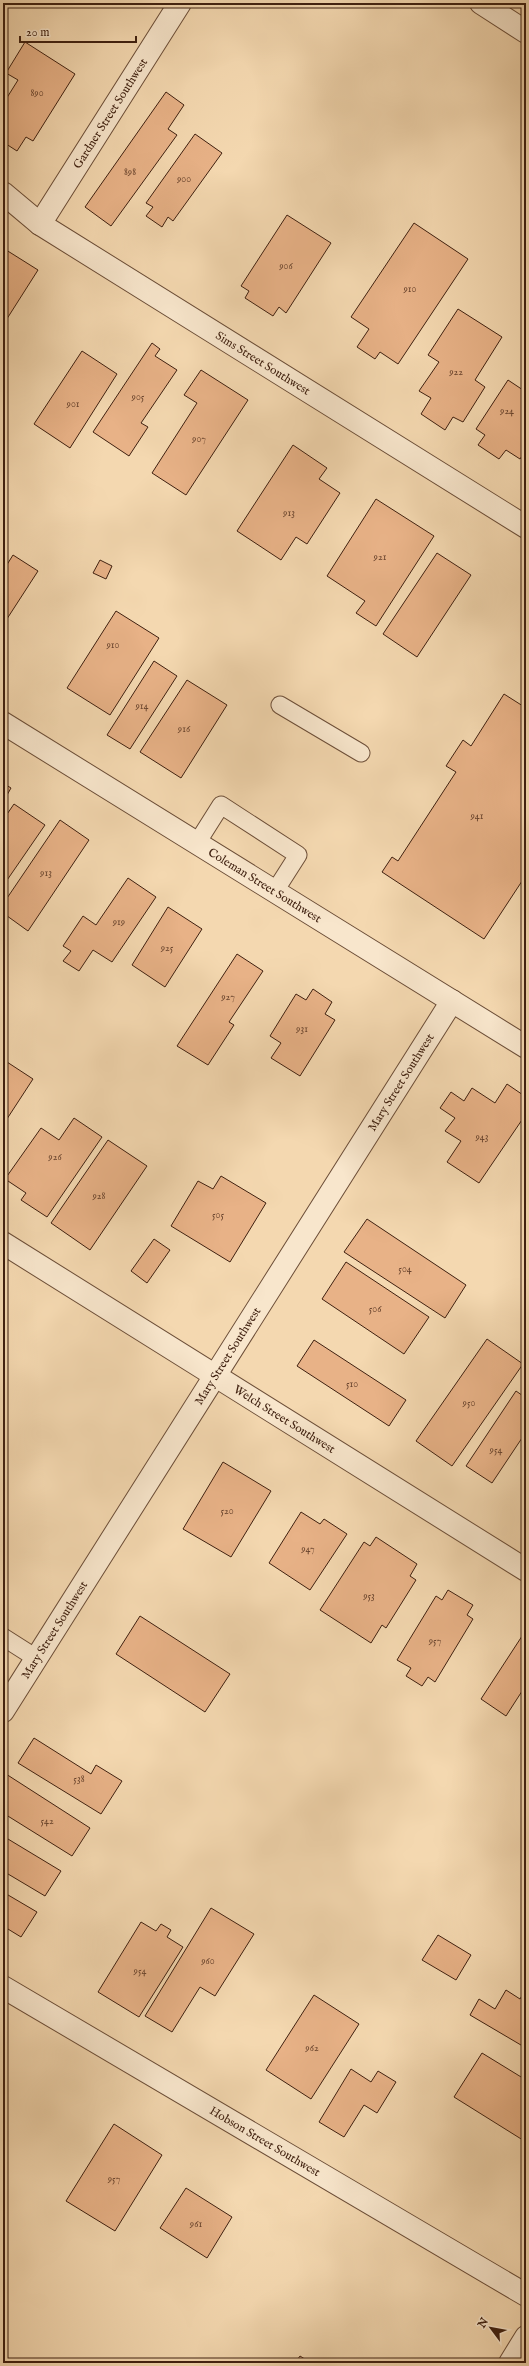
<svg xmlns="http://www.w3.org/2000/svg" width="529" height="2366" viewBox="0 0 529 2366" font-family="'IM FELL English',serif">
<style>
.building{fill:#e8b287;stroke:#3f2010}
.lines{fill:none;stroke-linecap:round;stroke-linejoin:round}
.service-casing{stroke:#6c4e38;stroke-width:19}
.minor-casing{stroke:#6c4e38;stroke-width:24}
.service{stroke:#f8e6cc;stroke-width:17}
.minor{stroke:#f8e6cc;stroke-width:22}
.labels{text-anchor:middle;stroke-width:3;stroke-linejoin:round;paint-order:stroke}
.number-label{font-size:10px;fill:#69442e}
.street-label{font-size:12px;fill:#3f2010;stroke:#f8e6cc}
</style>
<rect width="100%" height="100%" fill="#f4d8b0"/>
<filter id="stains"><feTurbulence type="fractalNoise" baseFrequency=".005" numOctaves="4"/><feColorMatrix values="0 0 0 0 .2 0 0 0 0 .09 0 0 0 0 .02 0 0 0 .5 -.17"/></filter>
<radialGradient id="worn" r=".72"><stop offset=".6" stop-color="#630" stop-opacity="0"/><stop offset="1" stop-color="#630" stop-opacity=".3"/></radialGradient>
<path class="building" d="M25,42L75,74L33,141L26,137L17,151L3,142V104L18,80L6,73Z
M166,92L184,105L168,129L177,135L111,226L85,207Z
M195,134L222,153L173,221L168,217L162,227L146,216L153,207L146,203Z
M287,215L331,243L286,313L279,307L273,316L245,298L249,291L241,286Z
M414,223L468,259L398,364L380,352L375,359L357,347L369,329L351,317Z
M3,248L38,270L3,325Z
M458,309L502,337L475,380L485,387L463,422L453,417L445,430L421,414L431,398L419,391L439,362L428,355Z
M152,343L160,349L155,356L177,370L141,423L148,427L129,456L93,432Z
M82,351L117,374L70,448L34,424Z
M201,370L248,400L186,495L152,473L197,403L184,395Z
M508,380L526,392V450L520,459L506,450L499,459L478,445L485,435L476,429Z
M293,445L327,468L319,479L340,493L307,544L296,537L281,560L237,531Z
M376,499L434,536L376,626L356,613L365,601L327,576Z
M437,553L471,575L417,657L383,634Z
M13,555L38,571L3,625V571Z
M100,560L112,566L106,579L93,573Z
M116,611L159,638L110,715L67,688Z
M154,661L177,676L130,749L107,735Z
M187,680L227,705L181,778L140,752Z
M504,694L526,708V875L484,939L382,872L392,857L398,861L456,772L446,766L463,740L471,746Z
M3,783L11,788L3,802Z
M14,804L45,825L3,886V820Z
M60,820L89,840L28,931L3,913V904Z
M128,878L156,897L112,962L93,950L79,971L63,961L71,951L63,946L83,916L96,925Z
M168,907L202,929L165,987L132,965Z
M237,954L263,971L229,1022L234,1025L208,1065L177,1046Z
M313,989L332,1002L325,1014L335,1020L300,1076L271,1058L281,1043L270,1036L296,994L306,1000Z
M7,1062L33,1079L3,1125V1068Z
M507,1084L526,1097V1114L479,1183L447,1162L461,1141L445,1131L455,1118L440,1108L451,1092L464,1101L472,1088L495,1103Z
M74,1118L102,1137L47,1217L21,1200L26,1193L5,1179L41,1128L59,1140Z
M108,1140L147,1166L90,1250L51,1223Z
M221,1176L266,1203L230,1262L171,1226L198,1181L213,1189Z
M367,1219L466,1285L445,1318L344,1252Z
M154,1239L170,1250L147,1283L131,1271Z
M346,1262L429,1317L404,1354L322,1299Z
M487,1339L523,1364L452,1466L416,1441Z
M314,1340L406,1400L389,1426L297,1366Z
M516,1391L526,1398V1432L492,1483L466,1466Z
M223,1462L271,1491L231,1557L183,1529Z
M301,1512L320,1524L324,1519L347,1534L310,1590L269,1563Z
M376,1537L417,1564L410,1576L416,1580L386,1628L382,1625L371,1643L320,1610L364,1542L370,1546Z
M448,1590L473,1605L467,1615L473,1619L435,1682L428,1677L422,1686L406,1676L411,1668L397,1660L436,1596L442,1600Z
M140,1616L230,1674L205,1712L116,1654Z
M526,1630V1685L506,1716L481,1699Z
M34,1738L91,1774L96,1765L122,1781L101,1814L18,1763Z
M6,1774L90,1828L72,1856L3,1813V1779Z
M3,1836L61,1871L45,1896L3,1871Z
M3,1892L37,1912L21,1937L3,1926Z
M211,1908L254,1934L215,1996L200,1987L172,2032L145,2016Z
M141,1922L156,1931L161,1924L171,1930L167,1937L183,1947L139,2017L98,1992Z
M438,1935L471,1955L456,1980L422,1960Z
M506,1990L520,1999L524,1992L526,1993V2048L470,2015L479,1999L495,2009Z
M314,1995L359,2024L311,2099L266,2070Z
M482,2053L526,2080V2142L454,2097Z
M351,2069L371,2082L378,2071L396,2082L377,2113L364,2105L344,2137L319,2122Z
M114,2124L162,2155L115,2231L66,2201Z
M186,2188L232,2217L207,2258L160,2228Z
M300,2356L311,2363H295Z"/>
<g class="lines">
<g class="service-casing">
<path id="service" d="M280,705L361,753
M197,843L221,805L298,855L275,891
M3,1637L36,1658"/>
</g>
<g class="minor-casing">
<g id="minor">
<path d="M481,3L526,32"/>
<path id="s1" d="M3,193L40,224L526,527"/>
<path id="s2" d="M40,224L180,3"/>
<path id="s3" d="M3,723L526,1047"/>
<path id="s4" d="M3,1243L526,1570"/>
<path id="s5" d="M3,1711L452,1001"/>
<path id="s6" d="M3,1987L526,2295"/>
<path d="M510,2363L526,2337"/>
</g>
</g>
<use href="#service" class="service"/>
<use href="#minor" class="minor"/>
</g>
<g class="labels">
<g class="number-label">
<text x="37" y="96">890</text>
<text x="130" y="175">898</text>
<text x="184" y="182">900</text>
<text x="286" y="269">906</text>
<text x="410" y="292">910</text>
<text x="456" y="375">922</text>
<text x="138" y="400">905</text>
<text x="73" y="407">901</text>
<text x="507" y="414">924</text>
<text x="199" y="442">907</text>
<text x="289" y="516">913</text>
<text x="380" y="560">921</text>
<text x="113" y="648">910</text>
<text x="142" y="709">914</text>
<text x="184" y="732">916</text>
<text x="477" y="819">941</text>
<text x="46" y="876">913</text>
<text x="119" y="925">919</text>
<text x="167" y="951">925</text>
<text x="228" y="1000">927</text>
<text x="302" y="1032">931</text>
<text x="482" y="1140">943</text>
<text x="55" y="1160">926</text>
<text x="99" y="1199">928</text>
<text x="218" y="1218">505</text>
<text x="405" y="1272">504</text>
<text x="375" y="1312">506</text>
<text x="352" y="1387">510</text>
<text x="469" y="1406">950</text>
<text x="496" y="1453">954</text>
<text x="227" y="1514">520</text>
<text x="308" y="1552">947</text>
<text x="369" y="1599">953</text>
<text x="435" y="1644">957</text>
<text x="79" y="1782">538</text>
<text x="47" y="1824">542</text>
<text x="208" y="1964">960</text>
<text x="140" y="1974">954</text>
<text x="312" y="2051">962</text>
<text x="114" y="2182">957</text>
<text x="196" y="2227">961</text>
</g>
<g class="street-label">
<text dy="4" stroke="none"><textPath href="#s2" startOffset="131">Gardner Street Southwest</textPath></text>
<text dy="4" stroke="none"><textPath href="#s1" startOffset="311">Sims Street Southwest</textPath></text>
<text dy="4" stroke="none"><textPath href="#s3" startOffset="308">Coleman Street Southwest</textPath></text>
<text dy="4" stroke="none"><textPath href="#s5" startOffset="744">Mary Street Southwest</textPath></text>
<text dy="4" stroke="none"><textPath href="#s5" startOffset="420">Mary Street Southwest</textPath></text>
<text dy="4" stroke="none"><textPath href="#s4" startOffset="332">Welch Street Southwest</textPath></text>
<text dy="4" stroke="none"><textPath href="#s5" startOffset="96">Mary Street Southwest</textPath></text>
<text dy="4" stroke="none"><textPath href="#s6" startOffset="304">Hobson Street Southwest</textPath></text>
</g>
</g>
<rect width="529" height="2366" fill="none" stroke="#f4d8b0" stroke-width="16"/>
<rect x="4" y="4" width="521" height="2358" fill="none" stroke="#3f2010" stroke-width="2"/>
<rect x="8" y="8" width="513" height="2350" fill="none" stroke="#3f2010"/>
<g transform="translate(491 2328) rotate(302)" stroke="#f8e6cc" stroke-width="3" paint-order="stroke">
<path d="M0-3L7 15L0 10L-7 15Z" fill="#3f2010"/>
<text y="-6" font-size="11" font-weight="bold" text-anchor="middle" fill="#3f2010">N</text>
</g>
<path d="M20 36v6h116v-6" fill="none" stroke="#3f2010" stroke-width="2"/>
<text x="26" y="36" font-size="12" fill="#3f2010" stroke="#f8e6cc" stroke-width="3" paint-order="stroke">20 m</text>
<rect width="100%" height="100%" filter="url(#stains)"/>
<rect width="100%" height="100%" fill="url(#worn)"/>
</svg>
